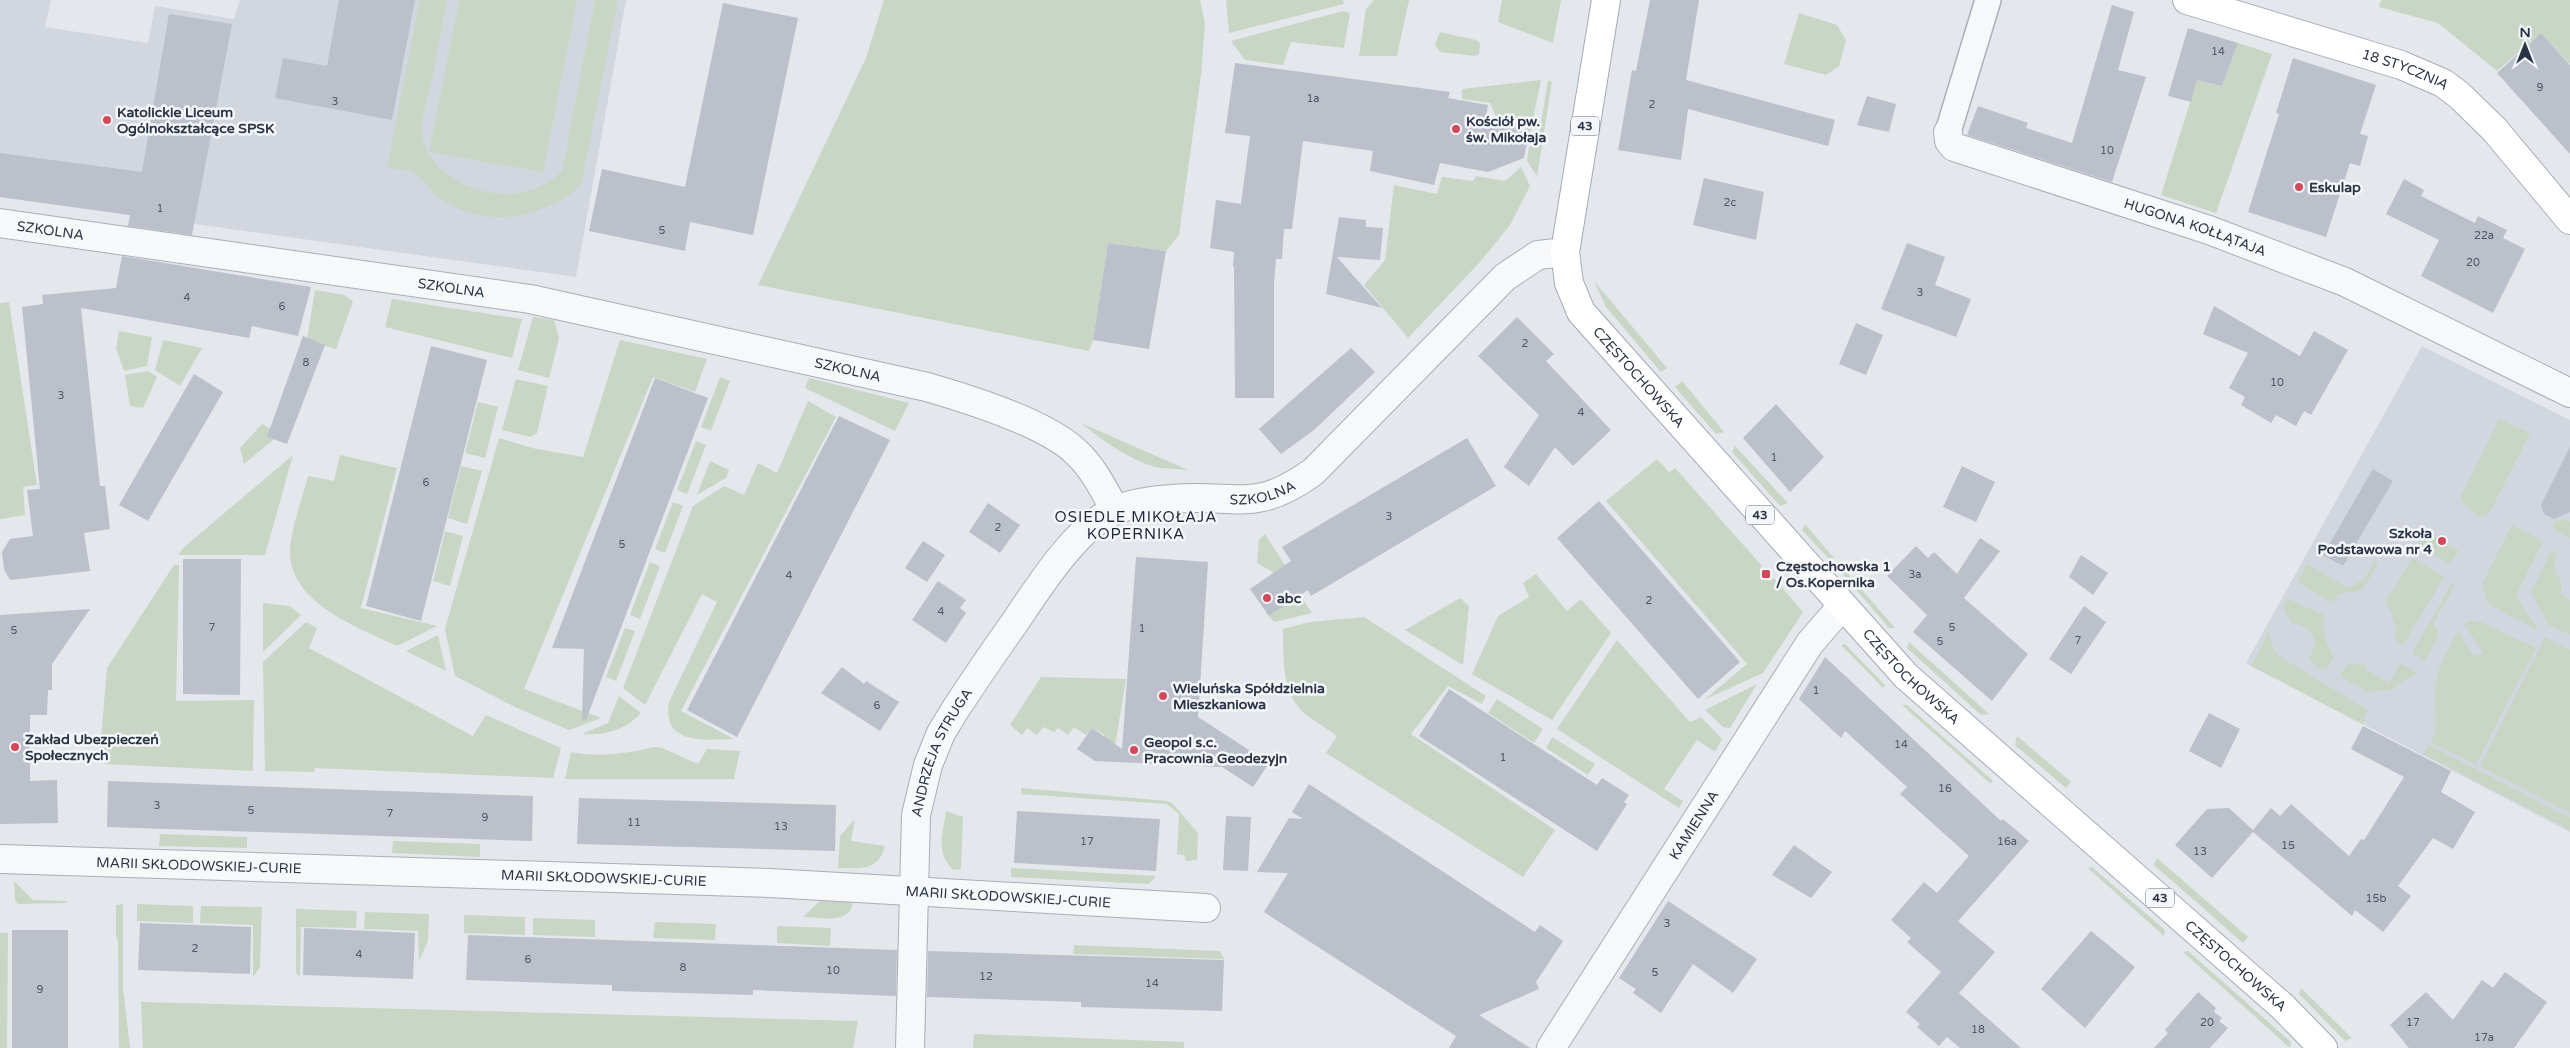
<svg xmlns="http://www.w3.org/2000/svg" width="2570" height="1048" viewBox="0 0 2570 1048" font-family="'Varela Round',sans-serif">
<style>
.built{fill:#d2d6de}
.green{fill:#c9d6c5}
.building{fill:#bbc0ca}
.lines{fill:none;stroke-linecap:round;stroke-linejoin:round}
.pedestrian-casing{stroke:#a9aeb7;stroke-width:28}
.minor-casing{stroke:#a9aeb7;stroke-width:30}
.secondary-casing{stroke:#a9aeb7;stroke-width:30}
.primary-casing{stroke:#a3abb8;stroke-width:30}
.pedestrian{stroke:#f7f8fa;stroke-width:25}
.minor{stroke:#f7f8fa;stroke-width:28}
.secondary{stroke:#fff;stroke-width:28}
.primary{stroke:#fff;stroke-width:28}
.poi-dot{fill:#d1495b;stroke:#f4f6f9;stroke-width:2}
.labels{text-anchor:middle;stroke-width:5;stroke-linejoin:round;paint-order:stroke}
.number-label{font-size:11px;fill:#4f5766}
.shield{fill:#f4f6f9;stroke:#676e7b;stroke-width:1}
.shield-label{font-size:12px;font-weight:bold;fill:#2b3445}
.street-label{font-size:14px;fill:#2b3445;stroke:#f4f6f9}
.poi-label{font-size:14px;font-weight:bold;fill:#2b3445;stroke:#f4f6f9;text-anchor:start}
.neighbourhood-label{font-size:15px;letter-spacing:1px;fill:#1d2536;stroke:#f4f6f9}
</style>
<rect width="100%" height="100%" fill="#e4e7ec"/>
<path class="built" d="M0,0H51L45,27L148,43L155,6L234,19L240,0H626L576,277L0,197Z
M2422,346L2570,420V832L2246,663Z"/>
<path class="green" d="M420,0H447C442,26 437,53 432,79C429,95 422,112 422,128C421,163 458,186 488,192C514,198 544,190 562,171L595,0H618L582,182C571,197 558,202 541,209C507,223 468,219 438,197C429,190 423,178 414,172C408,169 395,169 387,168Z
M459,0H577L543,172L429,152Z
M884,0H1200L1205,24L1201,75L1179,235L1166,251L1108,243L1093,340L1089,351L758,285L866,58Z
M1226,0H1343L1344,4L1229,33Z
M1374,0H1409L1397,56H1359L1366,9Z
M1502,0H1561L1553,43L1498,22Z
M2381,0H2570V64L2541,33L2497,71L2438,23L2379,7Z
M1343,11L1350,13L1344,48L1291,42L1283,65L1245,60L1231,41Z
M1799,13L1837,25L1846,40L1839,66L1826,75L1784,64Z
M1440,32L1476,40L1480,43L1479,54L1475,56L1440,52L1435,44Z
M2238,43L2272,54L2216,213L2161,195L2197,80L2222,86Z
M1541,80L1530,133L1520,122L1496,116L1490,103L1462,99V89Z
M1548,80L1552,82L1537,176L1527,161L1529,147L1538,143Z
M1521,167L1530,186L1510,225L1481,261L1408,338L1364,285L1385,260L1394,185L1437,194L1442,177L1473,181L1476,176L1505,181Z
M1594,281L1667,368L1661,372L1606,307Z
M315,290L344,295L353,301L336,349L307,340Z
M392,299L522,319L512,358L385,327Z
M9,302L37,485L23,487L25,515L0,519V303Z
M533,317L554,320L559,338L549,378L518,370Z
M119,331L152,337L147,366L124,371L116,348Z
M163,340L202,348L180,386L155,370Z
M620,340L707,359L695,392L653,377L524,689L601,718L569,730L517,708L455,676L445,629L499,438L532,448L583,457Z
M148,371L157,377L143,408L130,406L125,375Z
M720,377L730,381L711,431L701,427Z
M809,378L909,403L895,431L805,388Z
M516,379L548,386L537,433L530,437L502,430Z
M1682,381L1724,432L1716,434L1675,387Z
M808,401L836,417L681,711L734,739C706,740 661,745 669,702L717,602L702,594L645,705L623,688L693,506L724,486L744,495L758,463L777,473Z
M478,402L498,407L485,458L465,453Z
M2499,419L2530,433L2490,512L2483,516L2476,515L2462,501L2461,496Z
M1081,423L1188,470C1179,469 1169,469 1160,468C1132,462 1103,441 1081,423Z
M262,424L280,434L244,464L240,448Z
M696,441L706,445L687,494L677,490Z
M1735,446L1788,503L1780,506L1732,452Z
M293,455L265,555H178L183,548Z
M340,455L397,468L361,608L437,626L397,646C359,628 289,603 290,551C290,531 303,497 308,476L334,481Z
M1657,459L1669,472L1675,468L1762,566L1759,569L1770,581L1774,578L1803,612L1763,673L1704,700L1747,664L1606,501Z
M710,461L729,470L726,478L697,495Z
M461,466L482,471L467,524L448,518Z
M673,502L683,506L665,553L655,549Z
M2565,519L2570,522V538L2552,528L2554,522Z
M1805,524L1834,558L1829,559L1802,530Z
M2512,525L2543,541L2517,593L2519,601L2539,631L2488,604L2482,584Z
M445,531L463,536L450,586L433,581Z
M2424,531L2459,551L2450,564L2417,545Z
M1265,534L1299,587L1257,563L1259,540Z
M2552,550L2556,553L2555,571L2561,582V594L2570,600V635L2549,625L2531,592Z
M2412,558L2444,577L2403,645L2394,640L2397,628L2386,601Z
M2376,560L2379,562L2362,590L2339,594L2331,602L2297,582L2307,564L2348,588L2363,580Z
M650,562L660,566L640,619L630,615Z
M174,565H179L176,701L254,700L253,771L105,764V761H99L107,668Z
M1842,567L1895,628H1889L1841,572Z
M1536,574L1567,611L1581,599L1611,633L1552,720L1472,674L1498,616L1529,597L1523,583Z
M1265,579L1304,601L1312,613L1274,622L1269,616L1283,606Z
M2452,583L2455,586L2433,623L2439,634L2425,661L2412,653Z
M1460,598L1469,606L1463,665L1405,630Z
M2286,598L2324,615C2322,632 2325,643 2334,657L2326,670L2317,667L2309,658C2321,640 2312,626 2291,623L2283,606Z
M263,603L290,606L301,615L263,652Z
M1364,617L1486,696L1482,704L1448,686L1411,734L1555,830L1523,877L1326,753L1337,736C1328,729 1317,723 1308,716C1280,695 1284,659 1283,629L1310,622Z
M2469,621L2481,622L2536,648L2476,764L2431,743C2440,727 2433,707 2435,689C2437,667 2447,650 2458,631L2473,655L2484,654L2464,624Z
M306,622L317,628L309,648L473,736L486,715L561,748L553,778L315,768L314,772L265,771L263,662Z
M625,628L635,631L616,681L606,677Z
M2269,632L2274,651L2285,660L2368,710L2362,724L2251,666Z
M438,635L446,671L406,651Z
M2545,637L2570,650V813L2480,766Z
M1617,640L1690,722L1701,717L1722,739L1715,752L1697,740L1664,789L1683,801L1679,808L1557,729Z
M1909,642L1989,714L1981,715L1907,648Z
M1845,644L1885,685L1883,688L1841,645Z
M2347,664L2367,665L2365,669L2389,683L2400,664L2414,670L2416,674L2390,690L2368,692L2340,676Z
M1041,677L1126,679L1113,758L1092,757L1105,735L1092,728L1086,735L1074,727L1068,735L1058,728L1054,732L1043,727L1037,735L1027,728L1022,735L1010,725Z
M1757,684L1730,728L1723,727L1705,710Z
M619,696L641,713C626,730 604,736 582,734L608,723Z
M1497,699L1543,729L1534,743L1488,713Z
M1902,705H1907L1992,780L1991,784Z
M2017,736L2071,782L2066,788L2015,745Z
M1552,737L1595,764L1588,775L1546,748Z
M2429,745L2570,818V830L2423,754Z
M655,747L662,748L698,764L707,749L740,751L734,779H565L571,752C599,758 627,753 655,747Z
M1021,788L1167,801L1172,803L1198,833L1197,860L1186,861L1184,855L1177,854L1179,814L1167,804L1021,794Z
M946,811L963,817L961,869L953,870C935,852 943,834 946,811Z
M855,819L851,841L885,846C878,872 860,868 838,868L840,836Z
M160,834L247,837V848L159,846Z
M393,841L480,844V857L392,853Z
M2157,858L2248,937L2243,943L2154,865Z
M2092,867L2165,930L2164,936L2088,868Z
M1011,868L1156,876L1149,884L1011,877Z
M14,881L33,900L69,901L64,903L18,904L15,901Z
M825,896L853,903C849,925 820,917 803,917Z
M123,904V987L130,1048H119L118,940L116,936V905Z
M137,904L193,906V923L137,921Z
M201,906L262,907L260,967L253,977V925L200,923Z
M296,909L357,911L356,928L301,927L300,977L296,973Z
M365,912L429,914L428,941L419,961L418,931L364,929Z
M464,915L525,917V935L464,933Z
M533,918L595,920V937L533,935Z
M655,922L716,924L715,940L653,938Z
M777,926L831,928L830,946L777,943Z
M0,933H8L7,1048H0Z
M1074,945L1219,951L1225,959L1073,954Z
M2188,951L2291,1042L2290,1048L2183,952Z
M2301,988L2352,1038L2345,1041L2299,994Z
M141,1003V1002L858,1021L853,1048H143Z
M974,1034L1184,1042V1048H973Z"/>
<path class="building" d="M339,0H415L392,120L275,98L283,58L327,66Z
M1650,0H1699L1686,80L1835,120L1828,146L1688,109L1681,160L1618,150L1632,70L1636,71Z
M723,3L798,18L753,235L690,222L685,251L589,231L602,169L685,187Z
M2112,5L2134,12L2118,70L2146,77L2112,182L1967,135L1978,106L2028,123L2026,128L2072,143Z
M169,14L232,24L192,235L128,226L130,215L0,197V153L142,172Z
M2188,28L2238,43L2222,86L2197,80L2191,102L2168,96Z
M2541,33L2570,65V154L2497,73Z
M2293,58L2376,85L2360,134L2368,136L2360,166L2350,163L2326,237L2248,212L2279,114L2276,113Z
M1235,63L1450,92L1448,98L1488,105L1486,116L1514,122L1528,136L1524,158L1488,172L1440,163L1434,185L1370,171L1373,151L1303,141L1292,229H1284L1282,259H1276L1274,284V398H1235L1234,267L1233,266L1234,252L1210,248L1216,200L1241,204L1250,136L1225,133Z
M1867,96L1896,104L1889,132L1857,125Z
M1704,178L1764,192L1756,240L1693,225Z
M2404,179L2424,190L2421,196L2475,223L2478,216L2507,230L2503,238L2525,249L2493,313L2421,276L2439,240L2386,214Z
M1339,217L1366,220V227L1383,228L1380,260L1337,257L1382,308L1326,294Z
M1108,243L1166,251L1149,349L1093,340Z
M1907,243L1945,257L1935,285L1971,299L1956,337L1881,309Z
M122,256L311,287L298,336L252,326L249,338L81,308L100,486H105L110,529L84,533L90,571L10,580L4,569L2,552L10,539L33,536L27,490L40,489L22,307L43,304L42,295L116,288Z
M2214,306L2300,356L2314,331L2348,350L2311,415L2304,411L2296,426L2276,415L2271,423L2241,405L2245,397L2229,388L2248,353L2203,334Z
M1517,317L1554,354L1546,361L1611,430L1573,466L1555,447L1529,486L1504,467L1539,415L1478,356Z
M1856,323L1883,335L1866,375L1839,364Z
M303,336L325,345L287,444L267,437Z
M431,346L487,360L421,621L366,606Z
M1351,348L1375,372L1314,430L1281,454L1259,429Z
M194,374L223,392L148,521L119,505Z
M655,378L708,398L586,720L582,719L584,649L552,648Z
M1776,404L1824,457L1790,492L1743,438Z
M839,416L890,440L737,737L687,710Z
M1467,438L1496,486L1311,596L1308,590L1269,616L1250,589L1291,561L1282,547Z
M2570,447V512L2554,519L2544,514L2541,505Z
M1962,466L1995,482L1976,522L1943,507Z
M2373,469L2393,481L2343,566L2323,555Z
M1599,501L1740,662L1698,699L1557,538Z
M988,503L1020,525L1000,553L969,532Z
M1980,538L2000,551L1964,598L2028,654L1992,701L1913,632L1927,615L1887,576L1916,546L1928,558L1934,552L1957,574Z
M923,541L945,555L927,582L905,568Z
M2081,555L2108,573L2093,595L2069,577Z
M1136,557L1208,562L1198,717L1269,763L1253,787L1222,767L1095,761L1077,749L1092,728L1122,749Z
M183,559H241L240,695L183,694Z
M938,581L966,600L960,608L966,613L946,643L912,620Z
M2084,606L2106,622L2071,674L2049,659Z
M90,609L52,664V690H48L47,715H30V781L57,780L58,823L0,824V615Z
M1825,657L2001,821L2003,819L2029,841L1958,921L1995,952L1959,993L2021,1048H1960L1947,1037L1939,1046L1917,1027L1920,1024L1906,1012L1941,972L1907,942L1911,938L1891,920L1924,882L1937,893L1969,856L1900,794L1907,787L1845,731L1841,738L1799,699Z
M842,667L864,684L866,681L899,702L880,731L821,693Z
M1449,689L1597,785L1602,778L1629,795L1624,802L1627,804L1597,851L1419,736Z
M2209,713L2240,729L2221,768L2189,751Z
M2363,726L2451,771L2441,792L2475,812L2453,849L2433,838L2398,886L2411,896L2383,932L2355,910L2352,916L2253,832L2212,878L2175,845L2207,809L2229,808L2253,830L2271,808L2280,816L2291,804L2349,856L2361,839L2364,840L2404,777L2351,749Z
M108,781L533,796L532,841L107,827Z
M1309,784L1535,932L1540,925L1563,941L1536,982L1539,989L1479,1015L1530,1048H1449L1456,1036L1264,912L1288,873L1257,872L1289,818L1303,819L1292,812Z
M579,798L836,805L835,851L577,844Z
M1017,811L1160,819L1156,871L1014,863Z
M1226,816L1251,817L1248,871L1223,870Z
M1794,845L1832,872L1811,898L1772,875Z
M1668,901L1757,959L1733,993L1693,964L1661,1013L1633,993L1636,989L1619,978Z
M140,923L251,927L250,974L138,970Z
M304,928L415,933L413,979L303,975Z
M12,930H68V1048H12Z
M2091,931L2135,967L2085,1028L2041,989Z
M468,935L897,950L896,996L753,990V995L612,991V985L466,980Z
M928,951L1224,960L1222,1011L1081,1007V1002L927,997Z
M2505,972L2547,1002L2514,1048H2409L2390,1025L2426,992L2453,1020L2482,980L2493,988Z
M2198,992L2216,1008L2214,1012L2222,1018L2219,1021L2228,1028L2210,1048H2154L2168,1033L2165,1030Z"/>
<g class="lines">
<g class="pedestrian-casing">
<path id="pedestrian" d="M1948,132L1988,0"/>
</g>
<g class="minor-casing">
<g id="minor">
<path id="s1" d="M1948,132L1949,141L1954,147L2209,230L2345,282L2570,393"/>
<path id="s2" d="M0,223L530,299L927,387C968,399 1047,423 1077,453C1094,469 1104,490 1115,510"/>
<path id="s3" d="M0,859L770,883L1206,908"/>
<path id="s4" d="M910,1048L916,815L928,765L941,733L955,710C974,681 993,653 1013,625C1037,590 1076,526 1116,510C1133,503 1154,500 1172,499C1235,493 1253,515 1313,472L1505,277L1538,255L1565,252"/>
<path id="s5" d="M1551,1048L1810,643L1842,606"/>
</g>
</g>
<g class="secondary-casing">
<g id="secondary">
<path id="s6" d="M2187,0L2401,65L2443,83L2459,95L2494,129L2570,220"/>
</g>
</g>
<g class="primary-casing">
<g id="primary">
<path id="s7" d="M1606,0L1565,252L1569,283L1581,312L1906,676L2283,1007L2323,1048"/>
</g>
</g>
<use href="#pedestrian" class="pedestrian"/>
<use href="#minor" class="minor"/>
<use href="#secondary" class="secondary"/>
<use href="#primary" class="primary"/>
</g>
<g class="poi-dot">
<circle cx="107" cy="120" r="5"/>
<circle cx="1456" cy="129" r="5"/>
<circle cx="2299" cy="187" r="5"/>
<circle cx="2442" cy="541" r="5"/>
<rect x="1761" y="569" width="10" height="10" rx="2.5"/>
<circle cx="1267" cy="598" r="5"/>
<circle cx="1163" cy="696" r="5"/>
<circle cx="15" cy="747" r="5"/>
<circle cx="1134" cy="750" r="5"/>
</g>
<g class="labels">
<g class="number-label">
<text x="2218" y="55">14</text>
<text x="2540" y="91">9</text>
<text x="1313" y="102">1a</text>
<text x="335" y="105">3</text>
<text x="1652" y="108">2</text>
<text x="2107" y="154">10</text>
<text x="1730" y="206">2c</text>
<text x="160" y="212">1</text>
<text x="662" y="234">5</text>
<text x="2484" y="239">22a</text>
<text x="2473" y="266">20</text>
<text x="1920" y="296">3</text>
<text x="187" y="301">4</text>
<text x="282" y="310">6</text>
<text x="1525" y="347">2</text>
<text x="306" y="366">8</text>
<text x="2277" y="386">10</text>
<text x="61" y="399">3</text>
<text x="1581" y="416">4</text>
<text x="1774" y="461">1</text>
<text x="426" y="486">6</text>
<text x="1389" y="520">3</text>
<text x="998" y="531">2</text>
<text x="622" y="548">5</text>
<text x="1915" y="578">3a</text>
<text x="789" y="579">4</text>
<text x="1649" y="604">2</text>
<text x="941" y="615">4</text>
<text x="212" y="631">7</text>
<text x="1952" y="631">5</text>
<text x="1142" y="632">1</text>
<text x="14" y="634">5</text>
<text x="2078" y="644">7</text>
<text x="1940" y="645">5</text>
<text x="1816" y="694">1</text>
<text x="877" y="709">6</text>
<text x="1901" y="748">14</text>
<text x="1503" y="761">1</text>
<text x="1945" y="792">16</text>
<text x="157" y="809">3</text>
<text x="251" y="814">5</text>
<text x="390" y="817">7</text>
<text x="485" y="821">9</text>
<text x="634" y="826">11</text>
<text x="781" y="830">13</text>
<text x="1087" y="845">17</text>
<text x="2007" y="845">16a</text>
<text x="2288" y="849">15</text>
<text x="2200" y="855">13</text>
<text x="2376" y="902">15b</text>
<text x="1667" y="927">3</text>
<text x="195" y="952">2</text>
<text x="359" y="958">4</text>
<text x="528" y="963">6</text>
<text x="683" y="971">8</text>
<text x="833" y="974">10</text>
<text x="1655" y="976">5</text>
<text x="986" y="980">12</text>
<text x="1152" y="987">14</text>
<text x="40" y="993">9</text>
<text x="2207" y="1026">20</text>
<text x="2413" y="1026">17</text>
<text x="1978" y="1033">18</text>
<text x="2484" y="1041">17a</text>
</g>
<g class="shield">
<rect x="1571" y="116.5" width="28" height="19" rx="4"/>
<rect x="1746" y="505.5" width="28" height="19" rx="4"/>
<rect x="2146" y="888.5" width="28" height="19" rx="4"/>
</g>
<g class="shield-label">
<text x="1585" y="130">43</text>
<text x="1760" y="519">43</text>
<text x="2160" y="902">43</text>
</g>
<g class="street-label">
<text dy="5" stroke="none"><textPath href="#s6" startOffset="229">18 STYCZNIA</textPath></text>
<text dy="5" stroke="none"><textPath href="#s1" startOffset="271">HUGONA KOŁŁĄTAJA</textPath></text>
<text dy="5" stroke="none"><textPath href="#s2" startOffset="51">SZKOLNA</textPath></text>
<text dy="5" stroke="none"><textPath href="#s2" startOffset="456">SZKOLNA</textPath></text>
<text dy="5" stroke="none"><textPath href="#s2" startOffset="861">SZKOLNA</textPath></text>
<text dy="5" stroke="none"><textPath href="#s7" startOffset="405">CZĘSTOCHOWSKA</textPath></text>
<text dy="5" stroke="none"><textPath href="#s4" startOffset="754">SZKOLNA</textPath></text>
<text dy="5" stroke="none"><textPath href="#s7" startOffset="810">CZĘSTOCHOWSKA</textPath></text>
<text dy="5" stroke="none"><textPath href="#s4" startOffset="301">ANDRZEJA STRUGA</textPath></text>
<text dy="5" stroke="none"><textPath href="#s5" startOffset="265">KAMIENNA</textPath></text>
<text dy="5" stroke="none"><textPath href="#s3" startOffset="199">MARII SKŁODOWSKIEJ-CURIE</textPath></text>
<text dy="5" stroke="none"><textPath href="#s3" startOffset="604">MARII SKŁODOWSKIEJ-CURIE</textPath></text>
<text dy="5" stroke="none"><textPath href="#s3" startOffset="1009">MARII SKŁODOWSKIEJ-CURIE</textPath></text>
<text dy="5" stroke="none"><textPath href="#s7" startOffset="1245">CZĘSTOCHOWSKA</textPath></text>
</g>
<g class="poi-label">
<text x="117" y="117">Katolickie Liceum<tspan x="117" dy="16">Ogólnokształcące SPSK</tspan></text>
<text x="1466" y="126">Kościół pw.<tspan x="1466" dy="16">św. Mikołaja</tspan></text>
<text x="2309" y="192">Eskulap</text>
<text x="2432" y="538" text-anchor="end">Szkoła<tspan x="2432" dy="16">Podstawowa nr 4</tspan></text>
<text x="1776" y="571">Częstochowska 1<tspan x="1776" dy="16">/ Os.Kopernika</tspan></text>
<text x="1277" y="603">abc</text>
<text x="1173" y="693">Wieluńska Spółdzielnia<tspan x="1173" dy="16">Mieszkaniowa</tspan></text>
<text x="25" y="744">Zakład Ubezpieczeń<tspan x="25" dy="16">Społecznych</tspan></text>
<text x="1144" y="747">Geopol s.c.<tspan x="1144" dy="16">Pracownia Geodezyjn</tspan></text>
</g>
<g class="neighbourhood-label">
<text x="1136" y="522">OSIEDLE MIKOŁAJA<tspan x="1136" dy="17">KOPERNIKA</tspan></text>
</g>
</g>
<g transform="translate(2525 45)" stroke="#f4f6f9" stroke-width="4" paint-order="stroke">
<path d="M0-4L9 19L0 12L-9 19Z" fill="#2b3445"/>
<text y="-8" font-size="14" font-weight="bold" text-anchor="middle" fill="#2b3445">N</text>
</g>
</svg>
